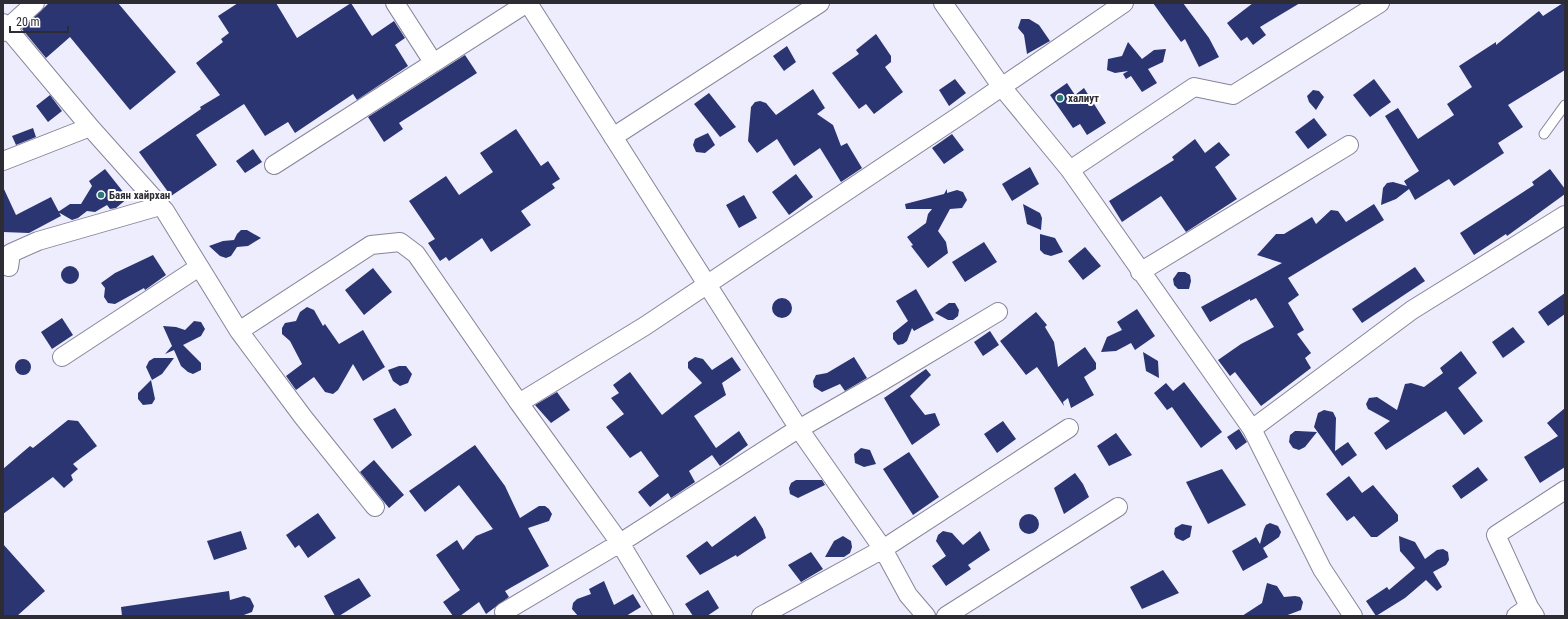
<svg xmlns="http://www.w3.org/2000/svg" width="1568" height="619" viewBox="0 0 1568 619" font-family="'Roboto Condensed',sans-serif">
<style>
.building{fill:#2a3571}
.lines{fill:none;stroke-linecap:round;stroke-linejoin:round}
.lane-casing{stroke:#878598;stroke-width:11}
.street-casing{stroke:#878598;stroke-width:20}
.lane{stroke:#fff;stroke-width:9}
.street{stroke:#fff;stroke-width:18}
.poi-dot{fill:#2e787a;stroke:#fff;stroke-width:1.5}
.labels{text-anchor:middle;stroke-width:4;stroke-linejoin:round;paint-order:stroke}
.poi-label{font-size:11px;font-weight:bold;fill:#2d2c34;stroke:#fff;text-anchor:start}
</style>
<rect width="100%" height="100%" fill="#eeedfe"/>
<path class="building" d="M49,3H118L176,72L130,110L70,37L46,58L22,29Z
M238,3H276L297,38L351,3L372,36L394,21L405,38L395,45L408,66L357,100L353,94L295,133L288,122L265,136L244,104L196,135L217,165L171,196L139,152L201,109L200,107L220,95L196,63L223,42L221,39L229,33L218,16Z
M1153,3H1183L1209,38L1219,57L1199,67L1185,39L1181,42Z
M1253,3H1300L1260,27L1266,35L1253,45L1247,37L1241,41L1227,23Z
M1563,3H1565V70L1508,105L1523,127L1498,143L1504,153L1454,186L1449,179L1415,200L1409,189L1396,199L1381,205L1383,188L1387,183L1393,182L1407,186L1404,181L1419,171L1385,116L1398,108L1418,139L1454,115L1447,104L1472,87L1459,66L1496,42V45L1539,11L1543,16Z
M1021,19H1029L1039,25L1050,41L1027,54L1024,35L1018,28Z
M876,34L891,56V62L885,67L903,92L874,114L866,104L859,109L832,73L859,54L856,50Z
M1128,42L1142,59L1154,50L1166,49L1163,62L1148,69L1157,83L1142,92L1131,76L1126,79L1123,74L1128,71L1115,73L1107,70L1108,59L1122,56Z
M787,46L796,62L784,71L773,56Z
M465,55L477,73L399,123L403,129L384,142L368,117Z
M955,79L966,93L949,106L939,90Z
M1374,79L1391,102L1370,117L1353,95Z
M1067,83L1075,95L1084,88L1106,123L1087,135L1080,124L1073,128L1050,95Z
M813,89L825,108L817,114L833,125L841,146L847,143L862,168L841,182L820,148L794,166L777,139L757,153L748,141L751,107L755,102L760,101L766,103L776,115Z
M1313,90L1319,91L1324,97L1316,110L1309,102L1307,96Z
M709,93L736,127L720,137L694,104Z
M50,95L62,111L48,122L36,106Z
M1314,118L1327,135L1308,149L1295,132Z
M33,128L36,137L16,145L12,136Z
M516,129L541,166L548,161L560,179L552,184L555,188L521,211L531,225L491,252L482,238L449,261L446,257L440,261L428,243L435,239L409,201L446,176L459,195L493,172L480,153Z
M708,133L715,145L705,153L696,152L693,145L695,139Z
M952,134L964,150L944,164L932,148Z
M1195,139L1205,153L1219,142L1230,155L1215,167L1237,199L1186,232L1161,196L1122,222L1109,201L1174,160L1172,157Z
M253,149L262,162L245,173L236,161Z
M1030,167L1039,184L1012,201L1002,184Z
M105,169L128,198L116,208L110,209L107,205L95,212L87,211L78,218L72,220L58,212L70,204H81L92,186L89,181Z
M1550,169L1565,189V194L1507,236L1506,234L1474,255L1460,233L1534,185L1532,182Z
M796,174L813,197L789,215L772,192Z
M3,187L16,215L51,197L61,216L29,233L3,232Z
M947,189V193L957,190L963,192L967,200L962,208L950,209L938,231L946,242L948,253L928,268L911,246L913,245L907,237L926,223L928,214L932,209H906L905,204L944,194Z
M744,195L757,218L739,228L726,205Z
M1023,204L1040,213L1042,218L1041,230L1027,224Z
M1374,204L1384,220L1288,278L1299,295L1288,303L1304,330L1297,334L1311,353L1305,358L1311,368L1261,406L1235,372L1230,376L1218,360L1241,344L1274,327L1256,298L1250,301V299L1210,322L1201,307L1282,263L1257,255L1276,234H1284L1312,217L1316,224L1331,210L1338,211L1346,222Z
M241,230H247L261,238L248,246L237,247L231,256L226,258L220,256L209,246L223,241L234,240L237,234Z
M1040,234L1055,238L1063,252L1051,256L1044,254L1040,250Z
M984,242L997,262L965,282L952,262Z
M1085,247L1101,266L1083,280L1068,261Z
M153,255L166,275L145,290L144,288L115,304L108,303L104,297L105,288L101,283L115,273Z
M61 275a9 9 0 1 1 18 0a9 9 0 1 1-18 0Z
M1415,267L1425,281L1362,323L1352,309Z
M373,268L392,292L364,315L345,290Z
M1178,272H1185L1190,275L1191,281L1189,289H1178L1174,285L1173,279Z
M916,289L934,320L914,331L912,328L907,341L903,344L898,345L893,339V333L908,321L896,301Z
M1565,293V314L1548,326L1538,312Z
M772 308a10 10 0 1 1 20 0a10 10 0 1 1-20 0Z
M949,303H955L959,310L958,316L953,320H948L935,313Z
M307,307L314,310L323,326L325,324L339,344L363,330L385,367L363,381L353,364L338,390L333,394L325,392L314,377L296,390L286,376L302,364L290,341L282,334V328L285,323L296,321L300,312Z
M1137,309L1155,336L1135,350L1131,343L1116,351L1101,352L1107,337L1122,330L1117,322Z
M1036,312L1047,325L1045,327L1054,342L1058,367L1085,347L1096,363V369L1084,377L1094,395L1071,408L1068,398L1063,402L1064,406L1037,367L1026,375L1000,341Z
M62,318L73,335L52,349L41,332Z
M194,321L201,322L205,329L201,336L183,345L201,363V370L193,374L188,372L181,366L174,350L165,354L172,346L163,326L176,327L185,330Z
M1513,327L1525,342L1503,358L1492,342Z
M990,331L999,345L983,356L974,342Z
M1461,351L1477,373L1458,388L1483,421L1464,435L1446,411L1386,450L1374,433L1390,421L1368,409L1366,404L1369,398L1377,397L1397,410L1405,384L1411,383L1424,387L1443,373L1440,368Z
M1143,352L1158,361L1159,378L1146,371Z
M695,357L703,359L712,370L732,357L741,370L722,383L726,395L694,416L716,448L739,431L748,445L720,466L712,455L689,471L695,482L671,498L668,493L650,507L638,492L659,476L641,451L630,458L606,427L624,414L611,398L619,393L613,385L630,372L662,415L702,383L688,368V362Z
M854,357L867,378L845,391L840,384L822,392L814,387L813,381L816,375L827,373Z
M154,358H174L162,374L152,380L146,367L149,361Z
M15 367a8 8 0 1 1 16 0a8 8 0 1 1-16 0Z
M399,366H406L412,374L408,383L400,386L393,381L388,370Z
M926,369L931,375L910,396L925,415L935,413L940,425L912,445L884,398Z
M151,380L155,399L152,404L143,405L138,399V393Z
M1184,382L1222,432L1201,448L1172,407L1167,410L1154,393L1166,383L1173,391Z
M557,392L570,410L551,423L535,405Z
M395,408L412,435L392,449L373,419Z
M1565,408V467L1540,483L1524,457L1558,436L1547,423Z
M1324,410L1333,412L1336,418L1335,451L1348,442L1357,455L1342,466L1314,427L1318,413Z
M68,420L78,421L97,446L73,464L78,469L71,475L73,480L64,488L53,477L3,514V469L30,446L33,448Z
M1003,421L1016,439L997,453L984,434Z
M1239,429L1247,442L1236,450L1227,437Z
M1295,431H1298L1317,432L1305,447L1299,450L1293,448L1289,442L1290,435Z
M1116,433L1132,455L1109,466L1097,446Z
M475,445L505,486L520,518L539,506H545L549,509L552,514L549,521L528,528L549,566L505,591L509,597L486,614L479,602L460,616H453L443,602L460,590L436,555L457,540L463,550L476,536L493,529L459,485L425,512L409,491Z
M861,448L870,450L876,464L864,467L855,463L854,454Z
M909,452L939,497L913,515L883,469Z
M374,460L404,495L389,508L360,472Z
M1478,467L1488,480L1461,499L1452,486Z
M1222,469L1246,505L1208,524L1186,482Z
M1075,473L1083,484L1089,497L1064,514L1054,488Z
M1349,476L1362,493L1373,485L1398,515V521L1377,537H1371L1354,516L1347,521L1326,494Z
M796,480H822L825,485L798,498L790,494L789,488L791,483Z
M318,513L336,538L308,558L299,545L295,548L286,535Z
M1019 524a10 10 0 1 1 20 0a10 10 0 1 1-20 0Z
M755,516L763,529L766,538L737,557L736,555L700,575L686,556L707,541L712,547Z
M1270,523L1278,526L1281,532L1279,537L1263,548L1268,557L1243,571L1232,551L1256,537L1260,544L1264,529L1266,525Z
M1182,524L1192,526L1190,537L1183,541L1176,538L1174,534L1175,528Z
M241,531L247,549L214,560L207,541Z
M943,531L952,533L963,545L980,531L990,550L968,565L971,569L946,586L932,566L946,556L936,541L938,535Z
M843,536L851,541L852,547L850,553L844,557H825L834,541Z
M1399,536L1415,542L1425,559L1437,550L1443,549L1448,552L1449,560L1446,565L1433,572L1442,587L1437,591L1426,580L1405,598L1376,616L1366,601L1387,587L1389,590L1415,568L1400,551Z
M3,544L45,591L17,616H3Z
M811,552L823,569L801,582L788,565Z
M1163,570L1179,593L1142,609L1130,587Z
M359,578L371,596L339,616H335L324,596Z
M604,581L614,605L633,594L641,607L626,616H578L572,609L573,603L577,599L591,594L589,589Z
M1267,583L1277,586L1284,597L1295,596L1300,597L1303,602L1301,610L1285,616H1242L1262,603Z
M708,590L719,608L707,616H693L685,604Z
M229,591L230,600L244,596L250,598L254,606L252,612L241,616H122L121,607Z"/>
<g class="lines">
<g class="lane-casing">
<path id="lane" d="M1544,134L1565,105"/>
</g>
<g class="street-casing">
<path id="street" d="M395,3L433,62
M528,3L799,429L883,549L908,595L926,616
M943,3L1001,86L1070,170L1252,429L1322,569L1353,616
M3,23L90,127L165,211L239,331L303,417L375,507
M3,32L35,3
M613,137L820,3
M3,161L90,127
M274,165L527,3
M1070,170L1194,87L1233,95L1380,3
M9,267L11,253L38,241L160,206
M1140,272L1349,145
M239,331L371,245L400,242L416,254L519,403L620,543L664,616
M62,357L199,267
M519,403L645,326L968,110L1124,3
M1252,429L1412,310L1565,215
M1529,607L1496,535L1565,490
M504,612L620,543L790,434L881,382L998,312
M761,616L883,549L1069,428
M946,616L1118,507
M1516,616L1529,607L1535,616"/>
</g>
<use href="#lane" class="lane"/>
<use href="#street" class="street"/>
</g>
<g class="poi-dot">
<circle cx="1060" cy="98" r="4"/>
<circle cx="101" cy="195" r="4"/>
</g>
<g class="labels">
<g class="poi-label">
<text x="1068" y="102">халиут</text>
<text x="109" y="199">Баян хайрхан</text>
</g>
</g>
<rect width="1568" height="619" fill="none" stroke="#2d2c34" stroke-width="8"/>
<path d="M10 26v6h58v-6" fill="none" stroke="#2d2c34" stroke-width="2"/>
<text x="16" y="26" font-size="12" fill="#2d2c34" stroke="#ffffff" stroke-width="3" paint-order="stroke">20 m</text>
</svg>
